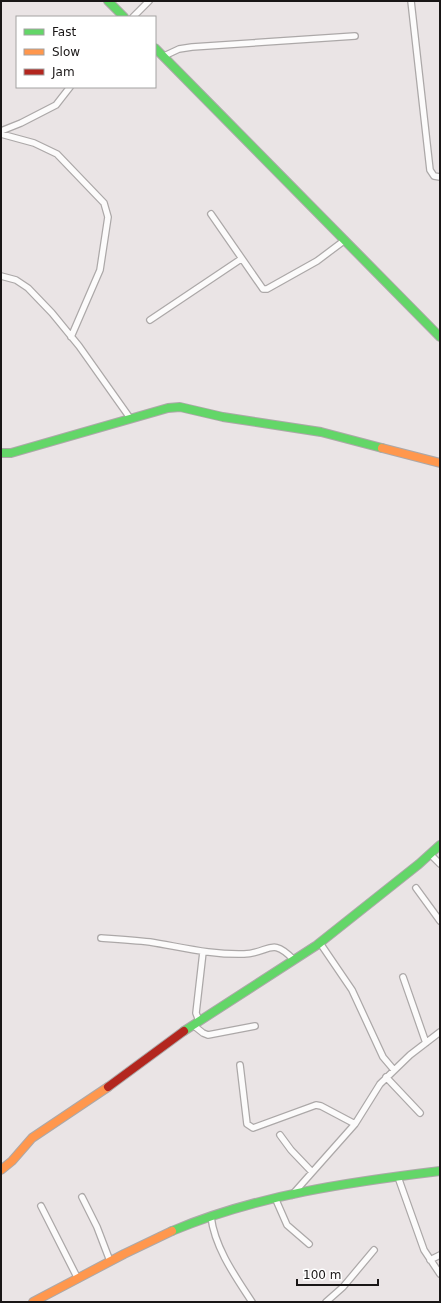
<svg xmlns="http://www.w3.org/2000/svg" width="441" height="1303" viewBox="0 0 441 1303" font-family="'DejaVu Sans',sans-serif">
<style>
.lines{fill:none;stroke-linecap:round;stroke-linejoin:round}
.street-casing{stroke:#aca8a8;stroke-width:8}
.fast-casing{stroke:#aca8a8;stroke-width:10}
.slow-casing{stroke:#aca8a8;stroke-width:10}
.jam-casing{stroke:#aca8a8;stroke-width:10}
.street{stroke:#fcfbfb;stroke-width:5.5}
.fast{stroke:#63d668;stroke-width:8}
.slow{stroke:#ff974d;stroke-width:8}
.jam{stroke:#b3261e;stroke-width:8}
</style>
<rect width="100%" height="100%" fill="#eae4e5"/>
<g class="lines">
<g class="street-casing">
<path id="street" d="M411,1L430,170L434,176L440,177
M133,17L149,1
M164,56L179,49L192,47L355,36
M1,131L21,123L56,105L70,87
M1,134L34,143L57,154L104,203L108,217L100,270L71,337
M211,214L263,289H267L317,261L345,240
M1,276L16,280L28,288L52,313L79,346L130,418
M150,320L241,259
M430,854L440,864
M416,888L440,921
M101,938C117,939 134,940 150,942C181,947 212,955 244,954C270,953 271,936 294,960
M320,943L352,990L383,1057L394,1070
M403,977L426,1043
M199,1021L196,1013L203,952
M193,1025L203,1033L208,1035L255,1026
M240,1065L247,1124L253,1128L316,1105L321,1106L355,1124
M386,1077L420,1113
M280,1135L291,1150L312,1172
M398,1177L424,1250L440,1274
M292,1195L355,1124L380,1084L410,1055L440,1032
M82,1197L97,1227L110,1261
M276,1200L287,1225L309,1244
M41,1206L78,1279
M211,1217C215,1248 235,1276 252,1302
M430,1260L440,1255
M326,1302L343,1287L374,1250"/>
</g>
<g class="fast-casing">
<path id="fast" d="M108,1L124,17
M155,48L440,337
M1,453H11L168,408L180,407L223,417L321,432L382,448
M184,1031L317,945L419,864L440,845
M172,1231C257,1195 350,1182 440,1171"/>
</g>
<g class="slow-casing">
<path id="slow" d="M382,448L440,463
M1,1170L12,1161L32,1138L108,1087
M33,1302L124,1254L172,1231"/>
</g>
<g class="jam-casing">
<path id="jam" d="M108,1087L184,1031"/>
</g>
<use href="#street" class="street"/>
<use href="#fast" class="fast"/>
<use href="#slow" class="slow"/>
<use href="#jam" class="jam"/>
</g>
<rect width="441" height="1303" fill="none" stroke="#191616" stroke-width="4"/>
<rect x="16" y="16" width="140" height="72" fill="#ffffff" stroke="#a3a2a2"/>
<rect x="24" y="29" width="20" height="6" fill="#63d668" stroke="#a3a2a2"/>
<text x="52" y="36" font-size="12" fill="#191616">Fast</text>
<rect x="24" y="49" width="20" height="6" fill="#ff974d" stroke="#a3a2a2"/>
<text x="52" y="56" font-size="12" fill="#191616">Slow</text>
<rect x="24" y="69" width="20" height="6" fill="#b3261e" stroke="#a3a2a2"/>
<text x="52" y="76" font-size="12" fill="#191616">Jam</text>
<path d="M297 1279v6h81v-6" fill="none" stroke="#191616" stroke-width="2"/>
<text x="303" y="1279" font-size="12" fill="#191616" stroke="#ffffff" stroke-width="3" paint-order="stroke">100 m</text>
</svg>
